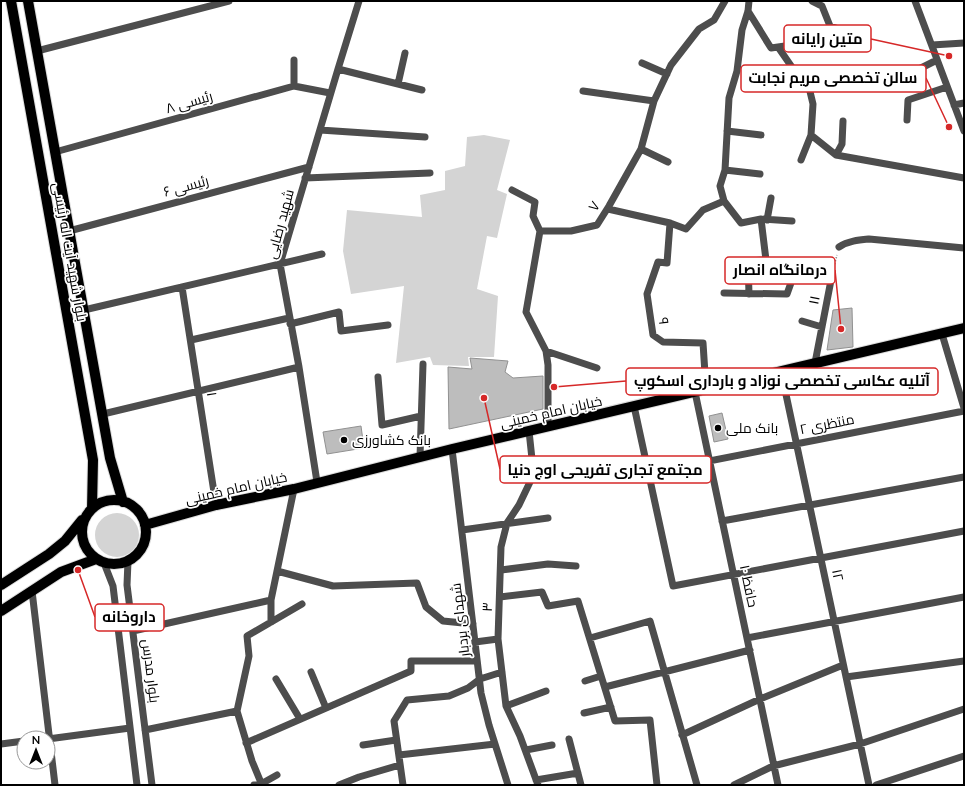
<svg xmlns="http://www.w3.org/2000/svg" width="965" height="786" viewBox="0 0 965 786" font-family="Lato,Cairo,sans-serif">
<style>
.green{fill:#d4d4d4}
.building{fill:#bdbdbd;stroke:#919191}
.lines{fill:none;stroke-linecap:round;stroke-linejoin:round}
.major-casing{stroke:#dbdbdb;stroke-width:12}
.path{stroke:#6f6f6f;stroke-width:1.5;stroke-dasharray:1 2;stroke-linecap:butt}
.minor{stroke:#4d4d4d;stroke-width:7}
.major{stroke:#000;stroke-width:10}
.poi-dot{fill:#000;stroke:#fff;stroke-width:1.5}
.labels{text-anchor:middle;stroke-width:3.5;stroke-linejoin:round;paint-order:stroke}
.street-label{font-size:14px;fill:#000;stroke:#fff}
.poi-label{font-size:14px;fill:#000;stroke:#fff;text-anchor:start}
.leader{fill:none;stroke:#d62828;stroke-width:1.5}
.callout-dot{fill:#d62828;stroke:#fff;stroke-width:1.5}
.callout{fill:#fff;stroke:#d62828;stroke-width:1.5}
.callout-label{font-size:15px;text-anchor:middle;font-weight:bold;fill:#000}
</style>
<rect width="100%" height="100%" fill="#fff"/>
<path class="green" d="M484,135L510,140L497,190L507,194L497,238L487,236L477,289L498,296L494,357H468L469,366L433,365L430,357L396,363L404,286L351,294L343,251L347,210L422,217L420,195L445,190V171L465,166L467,137Z
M95 535a22 22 0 1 1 44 0a22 22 0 1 1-44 0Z"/>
<path class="building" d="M852,308L853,347L827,350L833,310Z
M470,358L508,361L505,372L513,378L543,376V409L449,429L448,367L472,369Z
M722,413L728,439L714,442L709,416Z
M361,426L364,448L327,454L323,432Z"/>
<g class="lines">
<g class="major-casing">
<path id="major" d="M11,1L93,460L92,509
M28,1L110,458L123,502
M82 532a32 32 0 1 1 64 0a32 32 0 1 1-64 0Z
M145,525L216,505L294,489L452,449L964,328
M1,585L49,554L65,541L82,520
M1,611L61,572L96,559"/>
</g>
<path class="path" d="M834,267L837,255"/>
<path class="minor" d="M812,1L822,6L830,26L862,37
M915,1L964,131
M748,11L771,48L778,47L796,73L806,75L813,104L811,135L836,155L964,178
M932,45L964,43
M778,47L792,45L799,29
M37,51L229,1
M294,60V86
M642,63L667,74
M338,69L422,90
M808,82L831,73L856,72
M398,84L405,53
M889,84L937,60
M583,91L654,101
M954,105L964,103
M907,120L908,100L947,87
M320,130L425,137
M727,131L761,135
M641,149L668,162
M55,152L294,86L330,93
M836,155L842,144L843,121
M801,160L811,135
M725,170L760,174
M305,178L430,173
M512,190L535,202L533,216L540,231
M724,201L741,223L761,219L766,260L748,261L749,294
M608,209L670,223L686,229L703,210L724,201L720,186L725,170L729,98L737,71L742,30L748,11L749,1
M761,219L792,221
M767,220L771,198
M670,223L667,263L658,262L647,294L653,335L663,342L703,343L706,389
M69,231L309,167
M839,247C848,241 859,240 869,239L964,248
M182,287L216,505
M724,293L787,294L797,266L832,275L815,363
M84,310L322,254
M802,321L822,327
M290,324L339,312L341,331L388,325
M942,334L964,408
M191,340L289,318
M546,351L597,368
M781,371L869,785
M378,377L382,425L421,416
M695,392L778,785
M634,406L673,586L964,531
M103,414L299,367
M548,426V365L546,351L526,312L540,231H571L597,225L609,206L641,149L654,101L671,65L699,29L714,20L725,1
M529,431L532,459L530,482L519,505L507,523L501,547L498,639L506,706L520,736L538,785
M452,449L481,693L489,725L508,785
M420,457L423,364
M648,473L964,411
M317,482L299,367L280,264L338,69L359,1
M722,521L964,477
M462,530L548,518
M128,561L127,585L152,785
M104,563L113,586L137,785
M501,570L548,564L576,566
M277,571L333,586L417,583L426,607L443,621L473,624
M32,591L55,785
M500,597L542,592L548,606L578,601L615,721L650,720L657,785
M271,622V600L294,489
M133,631L271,600
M590,638L650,621L697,785
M747,638L964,597
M475,642L498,639
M311,672L326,708
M846,677L964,661
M276,679L300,719
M585,681L601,676
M605,687L750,650
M506,706L546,691
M584,713L611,707
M145,730L237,711
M682,735L760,699L843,665
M48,739L130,728
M569,739L581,785
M246,743L411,671V661H477
M1,744L24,741
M363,745L396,740
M526,750L552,745
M399,755L495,744
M536,780L578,773
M254,785L261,784L277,775
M262,785L252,761L237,711L249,656L247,636L302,604
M339,785L359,777L400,765
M403,785L394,721L407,700L449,696L468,688L480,679L502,672
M734,785L773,766L860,744L964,709
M876,785L964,756"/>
<use href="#major" class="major"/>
</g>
<g class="poi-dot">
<circle cx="718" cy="428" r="4"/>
<circle cx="344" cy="440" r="4"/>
</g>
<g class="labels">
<g class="street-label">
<text transform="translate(189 102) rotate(-16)" y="5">رئیسی ۸</text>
<text transform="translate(186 186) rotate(-15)" y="5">رئیسی ۶</text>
<text transform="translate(594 206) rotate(-57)" y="5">۷</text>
<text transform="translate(280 224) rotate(-75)" y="5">شهید رضایی</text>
<text transform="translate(70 252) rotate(80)" y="5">بلوار شهید آیت اله رئیسی</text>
<text transform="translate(814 300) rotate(-79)" y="5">۱۱</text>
<text transform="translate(664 321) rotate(83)" y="5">۹</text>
<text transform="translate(212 394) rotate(81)" y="5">۱</text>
<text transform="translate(551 412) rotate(-13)" y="5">خیابان امام خمینی</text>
<text transform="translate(827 424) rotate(-11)" y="5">منتظری ۲</text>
<text transform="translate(236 488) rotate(-13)" y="5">خیابان امام خمینی</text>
<text transform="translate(838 575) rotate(78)" y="5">۱۲</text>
<text transform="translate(749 586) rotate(78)" y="5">حافظ ۱۰</text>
<text transform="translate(487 607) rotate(-87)" y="5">۳</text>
<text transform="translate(460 620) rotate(-97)" y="5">شهدای بردبار</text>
<text transform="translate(151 671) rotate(83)" y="5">بلوار مدرس</text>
</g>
<g class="poi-label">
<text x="726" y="433">بانک ملی</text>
<text x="352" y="445">بانک کشاورزی</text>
</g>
</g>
<path class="leader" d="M949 56L871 39M949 127L926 78M841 329L835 270M554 387L626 381M484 398L500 469M78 570L95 617"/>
<g class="callout-dot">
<circle cx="949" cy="56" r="4"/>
<circle cx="949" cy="127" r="4"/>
<circle cx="841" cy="329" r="4"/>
<circle cx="554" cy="387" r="4"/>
<circle cx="484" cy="398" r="4"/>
<circle cx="78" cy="570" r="4"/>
</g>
<g class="callout">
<rect x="784" y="25" width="87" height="27" rx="4"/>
<rect x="741" y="65" width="185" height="27" rx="4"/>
<rect x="725" y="257" width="110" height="27" rx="4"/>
<rect x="626" y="368" width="312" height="27" rx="4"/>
<rect x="500" y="456" width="211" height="27" rx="4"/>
<rect x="95" y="604" width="69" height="27" rx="4"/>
</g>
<g class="callout-label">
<text x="827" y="44">متین رایانه</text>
<text x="833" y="83">سالن تخصصی مریم نجابت</text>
<text x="780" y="275">درمانگاه انصار</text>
<text x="782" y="386">آتلیه عکاسی تخصصی نوزاد و بارداری اسکوپ</text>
<text x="605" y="475">مجتمع تجاری تفریحی اوج دنیا</text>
<text x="129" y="622">داروخانه</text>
</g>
<rect width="965" height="786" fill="none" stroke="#000000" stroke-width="4"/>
<g transform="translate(36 750)"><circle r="19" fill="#ffffff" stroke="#999999"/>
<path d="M0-3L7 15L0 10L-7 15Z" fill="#000000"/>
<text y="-6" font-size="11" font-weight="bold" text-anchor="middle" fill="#000000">N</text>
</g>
</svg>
